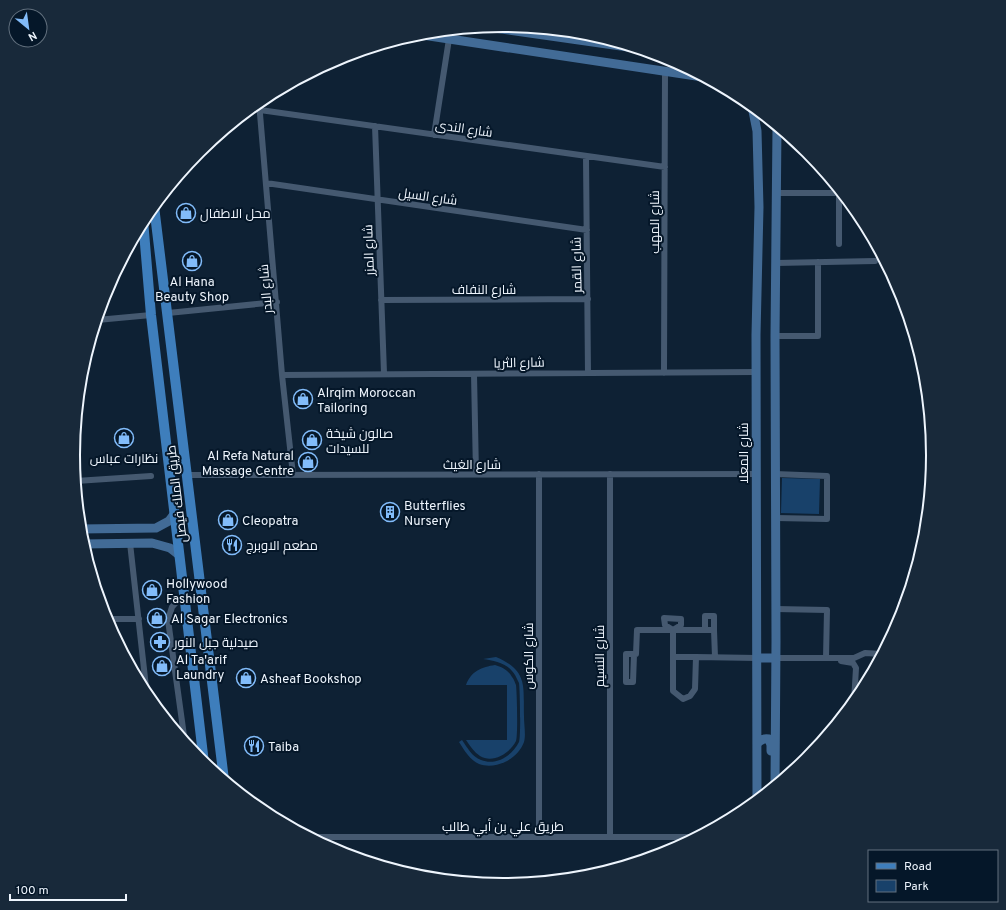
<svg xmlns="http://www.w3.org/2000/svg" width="1006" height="910" viewBox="0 0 1006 910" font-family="Overpass,Cairo,sans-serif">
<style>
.green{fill:#18416a}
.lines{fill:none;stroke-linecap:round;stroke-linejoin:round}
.street{stroke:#455970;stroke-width:6}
.secondary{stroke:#426b96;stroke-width:9}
.primary{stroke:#3e7ebc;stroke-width:10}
.labels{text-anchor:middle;stroke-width:4;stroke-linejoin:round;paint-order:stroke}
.street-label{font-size:13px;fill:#eef5fd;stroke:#051729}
.poi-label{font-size:13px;fill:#eef5fd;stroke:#051729;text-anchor:start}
.rim{fill:none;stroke:#eef5fd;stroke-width:2}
</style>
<rect width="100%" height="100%" fill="#0e2134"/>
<path class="green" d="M782,478L820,479L819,514L781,513Z
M496,657C529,671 523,687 524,717C524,724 526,735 524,742C518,759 496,770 479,764C470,760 464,750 459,742L462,740C467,747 472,757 481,760C496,766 512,756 519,742C521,737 520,689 519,683C518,681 516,677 515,675C508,663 495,661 483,659Z
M495,665C502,667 508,670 512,677C514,679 515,683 516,685C517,693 518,736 516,741C510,753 493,764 480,756C474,752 470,746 466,740H507V685H466C471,671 482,667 495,665Z"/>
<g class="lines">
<path class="street" d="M259,102L282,375L293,475
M260,110L665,167
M375,126L384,373
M434,135L449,39
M586,157L588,373
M266,183L587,230
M776,193H841
M839,244V190
M776,263L875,261
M381,300L588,299
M168,313L277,302
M97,320L151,315
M775,336H818V262
M664,373L665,72
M474,374L476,474
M282,375L756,372
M610,474V837
M775,474L827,476V519L776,518
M187,475L756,474
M76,481L151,476
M130,543L147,696
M184,594L172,607L168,620L185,743
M776,609L827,610L826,658
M105,619H139
M673,630L665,625L664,618L681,619V625L673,630V691L683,699L690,696L695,689L696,657L757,658
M714,630L715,657
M634,655L633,682H626V654H636L637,630H714V616H705V630
M673,657H696
M776,658H854L865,653L882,654
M841,661L853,663L856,668L854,702
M310,837H696
M539,837V474"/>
<path class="secondary" d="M487,27L635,48
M416,34L703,77
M752,106L757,131L759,207L756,335L757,800
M80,529L156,528L169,521L175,513
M83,544L152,543L170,548L179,555
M757,658H776
M757,744C760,740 764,738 769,739L771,745V751
M775,785L776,641L775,336L777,127"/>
<path class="primary" d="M154,206L224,780
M143,220L151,315L204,763"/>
</g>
<defs>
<g id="shop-ring" transform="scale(1)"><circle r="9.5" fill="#051729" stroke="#82bcfa" stroke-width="1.5"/><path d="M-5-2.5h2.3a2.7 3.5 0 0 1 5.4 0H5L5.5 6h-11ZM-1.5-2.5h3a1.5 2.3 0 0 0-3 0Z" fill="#82bcfa"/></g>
<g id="building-ring" transform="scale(1)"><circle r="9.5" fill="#051729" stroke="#82bcfa" stroke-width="1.5"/><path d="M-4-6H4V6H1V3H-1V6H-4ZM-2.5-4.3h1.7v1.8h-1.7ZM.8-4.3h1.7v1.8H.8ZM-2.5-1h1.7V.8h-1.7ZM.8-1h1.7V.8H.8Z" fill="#82bcfa"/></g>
<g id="restaurant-ring" transform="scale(1)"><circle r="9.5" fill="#051729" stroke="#82bcfa" stroke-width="1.5"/><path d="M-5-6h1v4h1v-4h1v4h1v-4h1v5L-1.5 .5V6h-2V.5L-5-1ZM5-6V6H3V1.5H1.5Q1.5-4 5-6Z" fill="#82bcfa"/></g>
<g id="pharmacy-ring" transform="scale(1)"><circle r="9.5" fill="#051729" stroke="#82bcfa" stroke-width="1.5"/><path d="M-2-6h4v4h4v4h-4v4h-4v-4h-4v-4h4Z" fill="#82bcfa"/></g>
</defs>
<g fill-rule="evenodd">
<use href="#shop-ring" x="186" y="213"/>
<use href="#shop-ring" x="192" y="261"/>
<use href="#shop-ring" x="303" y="399"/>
<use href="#shop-ring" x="124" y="438"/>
<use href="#shop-ring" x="312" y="440"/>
<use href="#shop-ring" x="308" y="462"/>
<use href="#building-ring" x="390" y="512"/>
<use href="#shop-ring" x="228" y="520"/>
<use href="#restaurant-ring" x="232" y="545"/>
<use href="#shop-ring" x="152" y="590"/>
<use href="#shop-ring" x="157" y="618"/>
<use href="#pharmacy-ring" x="160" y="642"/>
<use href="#shop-ring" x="162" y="666"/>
<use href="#shop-ring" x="246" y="678"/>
<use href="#restaurant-ring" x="254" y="746"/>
</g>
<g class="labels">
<g class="street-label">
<text transform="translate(464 128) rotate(8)" y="5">شارع الندى</text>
<text transform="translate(428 196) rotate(8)" y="5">شارع السيل</text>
<text transform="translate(654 222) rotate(-90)" y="5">شارع المهب</text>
<text transform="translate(368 250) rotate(-92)" y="5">شارع المزر</text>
<text transform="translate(576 265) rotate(-91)" y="5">شارع القمر</text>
<text transform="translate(265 289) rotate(-95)" y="5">شارع البدر</text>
<text x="484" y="294">شارع النفاف</text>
<text transform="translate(519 362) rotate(-1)" y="5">شارع الثريا</text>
<text transform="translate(743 453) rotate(-90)" y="5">شارع المعلا</text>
<text x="472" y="469">شارع الغيث</text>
<text transform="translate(176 494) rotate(-97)" y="5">طريق الملك فيصل</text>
<text transform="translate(528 656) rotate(-90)" y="5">شارع الكوس</text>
<text transform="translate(599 656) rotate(-90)" y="5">شارع النسيم</text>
<text x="503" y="831">طريق علي بن أبي طالب</text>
</g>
<g class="poi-label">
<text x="200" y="218">محل الاطفال</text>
<text x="192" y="286" text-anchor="middle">Al Hana<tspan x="192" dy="15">Beauty Shop</tspan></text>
<text x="317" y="397">Alrqim Moroccan<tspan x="317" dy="15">Tailoring</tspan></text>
<text x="326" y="438">صالون شيخة<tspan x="326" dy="15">للسيدات</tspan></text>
<text x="294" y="460" text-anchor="end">Al Refa Natural<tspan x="294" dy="15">Massage Centre</tspan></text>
<text x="124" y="463" text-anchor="middle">نظارات عباس</text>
<text x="404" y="510">Butterflies<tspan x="404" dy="15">Nursery</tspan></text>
<text x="242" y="525">Cleopatra</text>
<text x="246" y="550">مطعم الاوبرج</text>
<text x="166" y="588">Hollywood<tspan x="166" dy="15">Fashion</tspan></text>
<text x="171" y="623">Al Sagar Electronics</text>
<text x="174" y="647">صيدلية جبل النور</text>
<text x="176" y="664">Al Ta'arif<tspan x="176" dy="15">Laundry</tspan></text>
<text x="260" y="683">Asheaf Bookshop</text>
<text x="268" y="751">Taiba</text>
</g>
</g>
<path d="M0 0H1006V910H0ZM80 455a423 423 0 1 1 846 0a423 423 0 1 1-846 0Z" fill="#18293a" fill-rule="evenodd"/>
<path class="rim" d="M80 455a423 423 0 1 1 846 0a423 423 0 1 1-846 0Z"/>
<rect x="868" y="850" width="130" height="52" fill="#051729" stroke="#62707e"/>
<rect x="876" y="863" width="20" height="6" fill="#3e7ebc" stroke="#62707e"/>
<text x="904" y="870" font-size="12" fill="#eef5fd">Road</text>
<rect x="876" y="880" width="20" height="12" fill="#18416a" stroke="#62707e"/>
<text x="904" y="890" font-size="12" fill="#eef5fd">Park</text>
<g transform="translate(28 28) rotate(151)"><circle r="19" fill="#051729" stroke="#62707e"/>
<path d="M0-3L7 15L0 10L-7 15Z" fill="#82bcfa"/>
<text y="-6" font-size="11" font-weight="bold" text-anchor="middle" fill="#eef5fd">N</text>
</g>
<path d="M10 894v6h116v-6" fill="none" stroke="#eef5fd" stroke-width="2"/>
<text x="16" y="894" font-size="12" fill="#eef5fd" stroke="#051729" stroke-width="3" paint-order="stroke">100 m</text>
</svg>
